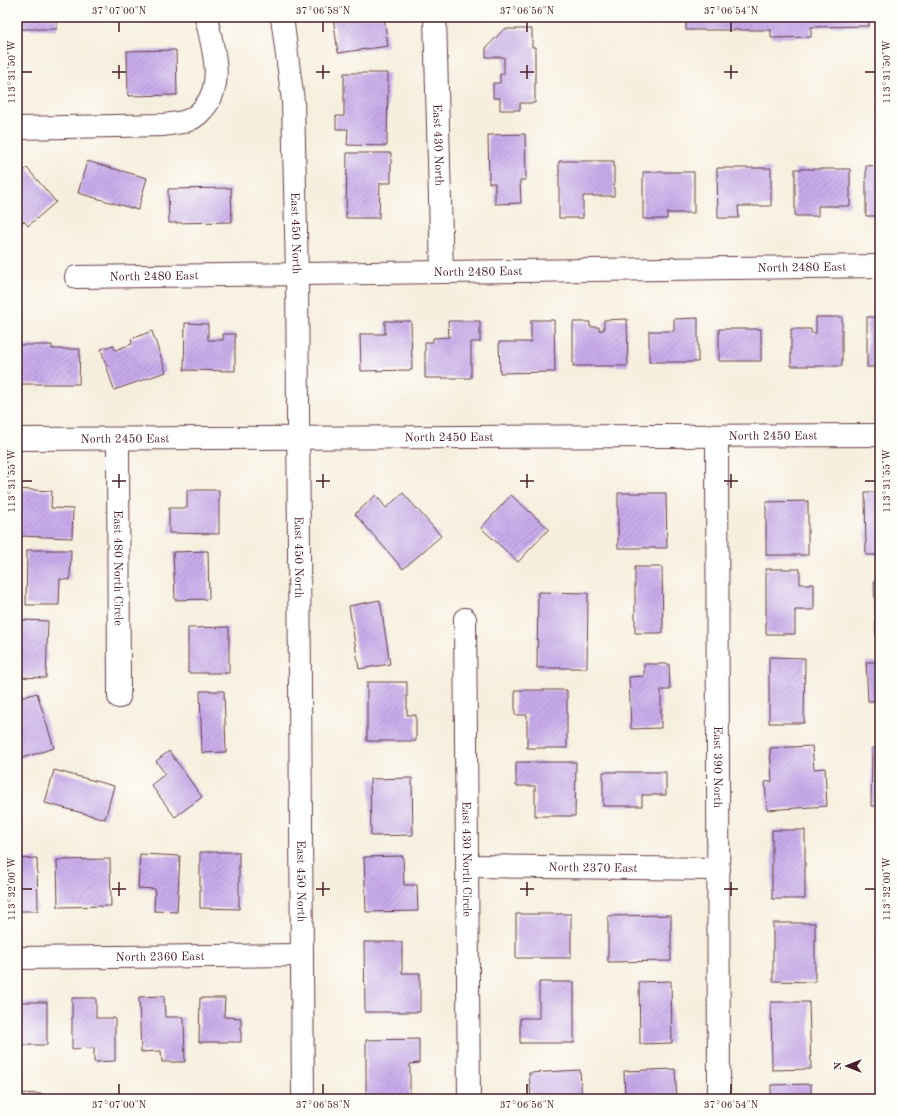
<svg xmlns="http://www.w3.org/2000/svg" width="897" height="1116" viewBox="0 0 897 1116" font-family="'Old Standard TT',serif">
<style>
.building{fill:url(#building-hatch)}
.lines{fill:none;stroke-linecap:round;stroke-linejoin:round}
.minor-casing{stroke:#643e46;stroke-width:24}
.minor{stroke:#fff;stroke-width:22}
.ticks{fill:none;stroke:#4a1f2b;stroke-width:1.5}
.labels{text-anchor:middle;stroke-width:4;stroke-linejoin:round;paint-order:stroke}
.street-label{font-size:12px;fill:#4a1f2b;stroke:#fdfcf7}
.neatline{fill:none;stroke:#4a1f2b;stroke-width:1.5}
.ticks-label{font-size:10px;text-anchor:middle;fill:#4a1f2b}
</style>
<defs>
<pattern id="building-hatch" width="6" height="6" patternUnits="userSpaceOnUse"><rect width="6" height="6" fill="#c8abeb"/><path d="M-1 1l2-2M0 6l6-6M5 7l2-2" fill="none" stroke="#a48bbf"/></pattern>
</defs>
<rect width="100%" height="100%" fill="#fdfcf7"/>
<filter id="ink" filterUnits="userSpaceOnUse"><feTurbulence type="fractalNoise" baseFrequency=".025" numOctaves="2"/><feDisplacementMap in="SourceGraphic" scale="8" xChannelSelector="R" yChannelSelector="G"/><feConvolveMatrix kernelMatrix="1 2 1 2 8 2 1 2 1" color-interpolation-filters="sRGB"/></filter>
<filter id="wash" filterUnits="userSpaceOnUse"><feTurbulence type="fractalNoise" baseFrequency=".012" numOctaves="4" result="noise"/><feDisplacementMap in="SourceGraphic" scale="16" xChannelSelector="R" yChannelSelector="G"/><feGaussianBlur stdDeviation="0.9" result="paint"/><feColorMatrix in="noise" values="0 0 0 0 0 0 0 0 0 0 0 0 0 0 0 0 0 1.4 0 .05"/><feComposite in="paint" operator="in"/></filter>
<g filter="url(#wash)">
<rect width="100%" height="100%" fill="#f7efde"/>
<g id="blocks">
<path class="building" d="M17,17H57V29H17Z
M333,17H384L388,46L338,53Z
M686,17H869V26L811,27V37L771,38V30H686Z
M504,29H532V47H535V103H520V110H500V98H493V83H500V74H504V57H486V48Z
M176,50L177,95L128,96L127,51Z
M344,73H388L387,146L347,145L348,129H336V116H344Z
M525,134L526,180H520L521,203L495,204V183H489L488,135Z
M347,153H391V183H380L379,218H346Z
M87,161L147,178L138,210L78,193Z
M559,161H614V196H583V218H559Z
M880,165V216H866V166Z
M27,168L56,202L28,226L24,221L17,227V171L20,175Z
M717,168H771V206H738L739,218H718Z
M795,169H850V206H818V216H795Z
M643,172H694V213H667V219H643Z
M231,188L232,222L169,223L168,189Z
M816,317H842V366H791V329H811V333H816Z
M867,317H880V367H867Z
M698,318V362H649V331H674V319Z
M627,319L628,366H573V322H590V327H599V330H604V320Z
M531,320H554L555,372L500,373L499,342H531Z
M385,321H411L412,370L361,371L360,334H385Z
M448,321H480V342H471V378H425V342H433V338L449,337Z
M185,323L208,324V340H223V334H235V371L184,370Z
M719,329H761V361H719Z
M152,331L166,372L114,390L101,349L113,345L115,350L132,344L131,339Z
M19,345H52V349H80L79,384H19Z
M17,489L52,491L51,508L73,509L72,538L20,536L21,516H17Z
M187,490H219V534L169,533V508H187Z
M865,492H880V555H866Z
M403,493L441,536L403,569L355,514L376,495L386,508Z
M618,493H666L667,548H618Z
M511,495L549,529L518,562L481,528Z
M808,501V555H766V502Z
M27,550H71L70,580L60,579L59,605H26Z
M208,551L209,599L175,600L173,552Z
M635,567H662L663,633H635Z
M766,569H800V584H814V610H795V634H766Z
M874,581H880V635H876Z
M538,592L588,593L587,668H537Z
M380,600L390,664L359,669L349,606Z
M21,620L48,621L46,678L18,677Z
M229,627V673H188V628Z
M769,657L805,658L804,723H769Z
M866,662H880V701H868Z
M644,664H669L670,690H661V728L631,729L629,677L644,676Z
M367,682H407V715H416V741H367Z
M515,690H567V748H527V715H515Z
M200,691H224L226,752L202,753Z
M37,693L54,748L19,759L17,753V699Z
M812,746L814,769L825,768L827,806L767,810L765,782L772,781L770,748Z
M872,748H880V806H871Z
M169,751L202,797L175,817L151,785L165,774L156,761Z
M516,762H576L575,816H535V786H516Z
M54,770L114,786L105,819L45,803Z
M603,772H666V795H642V806H603Z
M412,778L413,835L371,836L370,779Z
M772,830H805V899H772Z
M877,836H880V900H877Z
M200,852H239V909L200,908Z
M140,854L180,856L177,912L154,911L155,889L138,888Z
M403,856L404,885H417L418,911L366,912L364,857Z
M37,858L38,911H17V859Z
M110,859L111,906L58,907L57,860Z
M516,914H571V958H516Z
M671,915V961L608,962V916Z
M877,918H880V978H877Z
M773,923H815V982L773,981Z
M364,942H402V973H420V1012H365Z
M671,981L672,1043L640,1044L639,982Z
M539,982H574V1043H520V1018H539Z
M164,996L165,1017H184L185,1062H162L161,1051L141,1052L139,997Z
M72,998H96V1018H115V1061L94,1062V1048L72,1049Z
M200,998H225L224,1017L241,1018V1042H199Z
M17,1002H47V1045H17Z
M771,1002H809L811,1069L772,1070Z
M419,1039V1063L410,1064V1098L366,1099V1040Z
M675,1069L677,1099H625L624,1071Z
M580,1070L582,1099H531L529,1073Z
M811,1084V1099H771V1085Z
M17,1093L42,1094V1099H17Z
M204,1095H245V1099H204Z
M141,1097H181V1099H141Z"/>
</g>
</g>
<g filter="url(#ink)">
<use href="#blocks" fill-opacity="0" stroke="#643e46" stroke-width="1"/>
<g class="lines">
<g class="minor-casing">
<g id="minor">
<path id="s1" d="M282,17L293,101L297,274L303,1099"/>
<path id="s2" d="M435,17L442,272"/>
<path d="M17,128L164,125C170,124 177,123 183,122C191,120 198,115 203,109C226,84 212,46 206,17"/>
<path id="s3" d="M76,277L880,266"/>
<path id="s4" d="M717,436L719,1099"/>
<path id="s5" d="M17,439L880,435"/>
<path id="s6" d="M118,439L119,697"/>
<path id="s7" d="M465,619L469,1099"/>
<path id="s8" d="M467,866L719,869"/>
<path id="s9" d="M17,958L302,955"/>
</g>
</g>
<use href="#minor" class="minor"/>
</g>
</g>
<path class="ticks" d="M119,22V32M323,22V32M527,22V32M731,22V32M119,65V79M323,65V79M527,65V79M731,65V79M22,72H32M112,72H126M316,72H330M520,72H534M724,72H738M865,72H875M119,474V488M323,474V488M527,474V488M731,474V488M22,481H32M112,481H126M316,481H330M520,481H534M724,481H738M865,481H875M119,882V896M323,882V896M527,882V896M731,882V896M22,889H32M112,889H126M316,889H330M520,889H534M724,889H738M865,889H875M119,1084V1094M323,1084V1094M527,1084V1094M731,1084V1094"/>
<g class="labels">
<g class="street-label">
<text dy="4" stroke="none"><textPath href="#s2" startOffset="128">East 430 North</textPath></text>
<text dy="4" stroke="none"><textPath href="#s1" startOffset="217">East 450 North</textPath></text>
<text dy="4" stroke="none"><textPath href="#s3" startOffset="726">North 2480 East</textPath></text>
<text dy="4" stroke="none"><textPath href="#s3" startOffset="402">North 2480 East</textPath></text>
<text dy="4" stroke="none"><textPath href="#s3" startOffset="78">North 2480 East</textPath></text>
<text dy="4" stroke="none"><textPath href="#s5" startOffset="756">North 2450 East</textPath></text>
<text dy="4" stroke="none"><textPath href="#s5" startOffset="432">North 2450 East</textPath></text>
<text dy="4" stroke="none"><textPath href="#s5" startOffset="108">North 2450 East</textPath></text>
<text dy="4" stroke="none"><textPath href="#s1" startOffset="541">East 450 North</textPath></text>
<text dy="4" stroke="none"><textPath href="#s6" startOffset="129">East 480 North Circle</textPath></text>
<text dy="4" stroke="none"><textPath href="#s4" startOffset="331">East 390 North</textPath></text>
<text dy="4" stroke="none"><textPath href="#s7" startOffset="240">East 430 North Circle</textPath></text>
<text dy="4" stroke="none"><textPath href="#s8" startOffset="126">North 2370 East</textPath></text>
<text dy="4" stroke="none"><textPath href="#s1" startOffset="865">East 450 North</textPath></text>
<text dy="4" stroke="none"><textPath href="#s9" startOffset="143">North 2360 East</textPath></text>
</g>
</g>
<rect width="897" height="1116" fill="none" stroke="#fdfcf7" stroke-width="44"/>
<g transform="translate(847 1066) rotate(270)" stroke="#fdfcf7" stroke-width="3" paint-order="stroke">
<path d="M0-3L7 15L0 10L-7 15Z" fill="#4a1f2b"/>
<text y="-6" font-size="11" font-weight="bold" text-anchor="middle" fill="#4a1f2b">N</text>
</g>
<rect x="22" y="22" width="853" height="1072" class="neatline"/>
<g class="ticks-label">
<text x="119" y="14">37°07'00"N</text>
<text x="323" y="14">37°06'58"N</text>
<text x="527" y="14">37°06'56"N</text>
<text x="731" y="14">37°06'54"N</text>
<text transform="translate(886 72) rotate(-90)" y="4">113°31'50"W</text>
<text transform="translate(11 72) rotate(-90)" y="4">113°31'50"W</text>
<text transform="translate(886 481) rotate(-90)" y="4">113°31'55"W</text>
<text transform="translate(11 481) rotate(-90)" y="4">113°31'55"W</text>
<text transform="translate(886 889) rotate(-90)" y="4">113°32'00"W</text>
<text transform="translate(11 889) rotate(-90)" y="4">113°32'00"W</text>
<text x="119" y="1108">37°07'00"N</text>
<text x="323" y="1108">37°06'58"N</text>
<text x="527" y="1108">37°06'56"N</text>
<text x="731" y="1108">37°06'54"N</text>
</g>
</svg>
